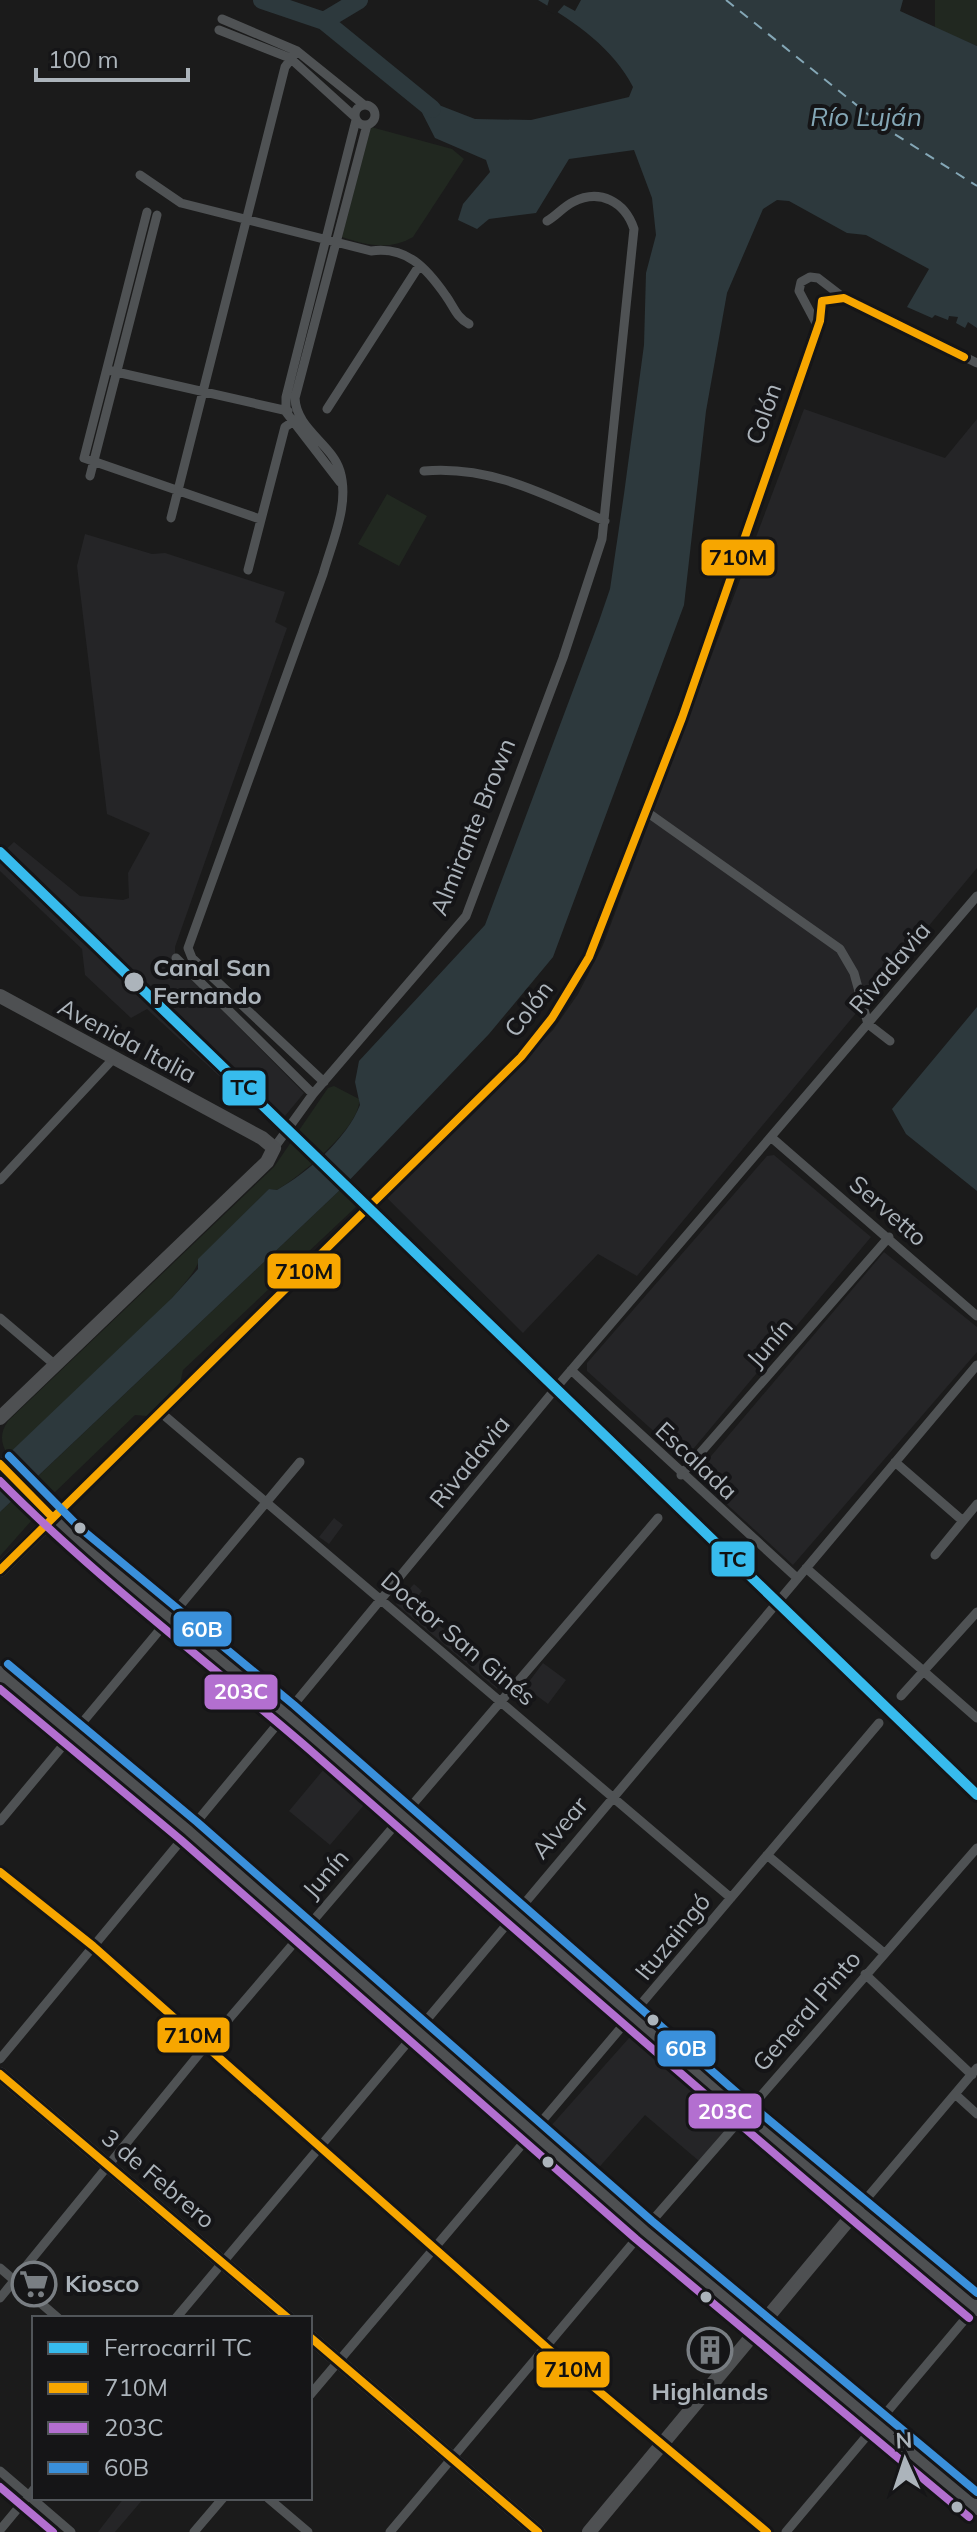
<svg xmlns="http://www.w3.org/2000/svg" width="977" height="2532" viewBox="0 0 977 2532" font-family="Mulish,sans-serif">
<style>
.built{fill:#252527}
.green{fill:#212820}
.water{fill:#2d393d}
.pier{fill:#1b1b1b}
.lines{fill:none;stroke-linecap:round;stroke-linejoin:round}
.river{stroke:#2d393d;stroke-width:18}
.ferry{stroke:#84a7b6;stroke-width:2;stroke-dasharray:10 8;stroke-linecap:butt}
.street{stroke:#4f5254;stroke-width:9}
.secondary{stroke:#4e5052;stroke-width:14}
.primary{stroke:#4c4d50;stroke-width:14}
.bus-1-casing{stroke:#151517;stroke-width:14}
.bus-2-casing{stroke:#151517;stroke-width:14}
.bus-3-casing{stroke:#151517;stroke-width:14}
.bus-1{stroke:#f7a600;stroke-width:8}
.bus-2{stroke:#b36fd0;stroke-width:8}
.bus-3{stroke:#3a90db;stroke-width:8}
.rail-1-casing{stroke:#151517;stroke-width:16}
.rail-1{stroke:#37bbed;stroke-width:10}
.stop-dot{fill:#acb4bb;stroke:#151517;stroke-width:3}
.labels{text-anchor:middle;stroke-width:8;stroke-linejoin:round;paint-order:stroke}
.street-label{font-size:24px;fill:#acb4bb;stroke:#151517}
.stop-label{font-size:24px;font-weight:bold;fill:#acb4bb;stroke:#151517;text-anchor:start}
.poi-label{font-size:24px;font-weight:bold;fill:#acb4bb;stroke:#151517;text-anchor:start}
.water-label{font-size:26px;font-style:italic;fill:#84a7b6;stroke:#151517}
.line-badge{stroke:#151517;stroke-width:3}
.badge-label{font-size:22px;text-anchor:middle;font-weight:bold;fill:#fff}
.pale-badge-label{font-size:22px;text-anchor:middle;font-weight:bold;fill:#111}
</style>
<rect width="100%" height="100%" fill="#1b1b1b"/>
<path class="built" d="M804,409L945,458L977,419V868L637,1276L598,1254L523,1333L386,1197L553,1030L578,994L603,945Z
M85,534L152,554L165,553L285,592L275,622L287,628L175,947V963L304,1093L275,1128L147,1009L131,1018L85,975L82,949L0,871V855L14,842L80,896L123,900L129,898L128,873L150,833L107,814L77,566Z
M774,1155L871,1237L689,1454H679L587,1371V1363L767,1156Z
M884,1252L977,1327V1352L793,1565L695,1475Z
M334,1518L343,1525L329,1544L319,1537Z
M414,1584L422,1591L413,1603L504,1680L497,1689L396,1604Z
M543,1663L566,1680L548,1704L525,1687Z
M329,1763L370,1798L330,1845L289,1811Z
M637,2029L737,2118L699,2161L645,2115L595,2172L550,2133V2127Z
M124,2498H144L115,2532H98Z"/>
<path class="green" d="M935,0H977V46L935,28Z
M371,127L452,149L464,159L413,237C389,251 367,245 342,237Z
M387,494L427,516L399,566L358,544Z
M334,1086L359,1099C362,1126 299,1177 277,1190L269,1189L199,1259C198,1286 37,1427 8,1455C0,1443 0,1432 8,1421L274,1167L328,1088Z
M341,1189L358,1205L183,1370L180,1384L147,1416L135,1415L53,1494L34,1480Z
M15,1498L32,1520L0,1556V1512Z"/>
<path class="water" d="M538,0H903L900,11L977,46V328L968,322L965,328L956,323L958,317L949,316L948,320L935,315L932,318L907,307L929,269L866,235L847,233L789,201L777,200L763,209L727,293L706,411L684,605L553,957L489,1034L341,1189L0,1512V1462L172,1298L198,1269V1259L269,1189L277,1190C307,1173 347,1139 360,1105L355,1082L359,1061L485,925L599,621L610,589L624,494L644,345L646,273L656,235L652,198L634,150L569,159L536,213L489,219L477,229L458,220L463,204L490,172L486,160L435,138L413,95L475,119L531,120L629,97L633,87C613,48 576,23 538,0Z
M977,1007V1191L906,1134L892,1109Z"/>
<path class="pier" d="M549,0H581L575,11L564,5L555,15L546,10Z"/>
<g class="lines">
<path class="river" d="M262,0L324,21L432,109
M324,21L359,0"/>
<path class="ferry" d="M726,0L885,128L977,186"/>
<path class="street" d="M222,19L297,51L364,105
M219,30L290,58L355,117
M355 115a10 10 0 1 1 20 0a10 10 0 1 1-20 0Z
M140,175L181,203L371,251C406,246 426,267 446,296C454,307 456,317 469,324
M147,212L84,458L260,519
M816,323L799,291L801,282L810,277L818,278L844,298L977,363
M112,371L288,411
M327,409L419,266
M424,471C491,465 546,495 605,521
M90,476L157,215
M340,482L286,412V397L356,120
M171,518L285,67L297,51
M248,570L285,427L297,419
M644,810L840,949L854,973L868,1024L890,1041
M176,958L313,1094
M324,1082L192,958L188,948L323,574C332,542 350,504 340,471C332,444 296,429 295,398L367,125
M772,1138L977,1316
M274,1148L313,1094L466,916L563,658L602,539L634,229C625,202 600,188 573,202C563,207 556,216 547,221
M0,1180L113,1059
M0,1318L54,1364
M571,1370L797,1578
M159,1411L731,1898
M895,1462L963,1521
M681,1475L889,1237
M53,1518L521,1057L552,1018L589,957L682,718L820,321L822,301
M935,1555L977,1504
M806,1568L977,1718
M901,1696L977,1612
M0,1821L300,1462
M767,1855L884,1953
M0,1872L93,1946L546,2347L767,2532
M865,1974L972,2075
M0,2059L561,1382L977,896
M955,2094L977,2114
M856,2211L977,2068
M0,2268L58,2318
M0,2298L204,2048L658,1518
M176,2318L977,1365
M310,2395L879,1723
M0,2471L71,2532
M268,2498L308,2532
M0,2530L34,2489
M194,2532L223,2498
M390,2532L644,2230L977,1848
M786,2532L977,2305"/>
<path class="secondary" d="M0,996L262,1138L274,1148L267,1162L0,1418
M53,1518L286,1714L856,2211L977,2309
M0,1673L189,1831L644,2230L977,2508
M0,2074L288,2318
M310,2337L538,2532
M589,2532L856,2211"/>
<path class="primary" d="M0,1464L53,1518L0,1570"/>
<g class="bus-1-casing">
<path id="bus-1" d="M0,1464L53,1518
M0,1570L521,1057L552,1018L589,957L682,718L820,321L822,301L844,298L964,357
M0,1872L93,1946L546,2347L767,2532
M0,2074L288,2318
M310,2337L538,2532"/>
</g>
<g class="bus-2-casing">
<path id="bus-2" d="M0,1481C97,1579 207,1661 311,1751C529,1942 747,2133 969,2318
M0,1689L181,1840L636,2239L969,2517
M0,2487L53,2532"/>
</g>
<g class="bus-3-casing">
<path id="bus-3" d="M9,1456L80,1528L294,1705L752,2106L977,2293
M8,1664L197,1822L652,2221L977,2492"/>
</g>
<use href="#bus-1" class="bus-1"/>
<use href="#bus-2" class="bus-2"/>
<use href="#bus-3" class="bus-3"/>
<g class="rail-1-casing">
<path id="rail-1" d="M0,852L977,1795"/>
</g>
<use href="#rail-1" class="rail-1"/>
</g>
<defs>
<g id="supermarket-ring" transform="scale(2.3)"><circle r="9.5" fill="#151517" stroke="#797e83" stroke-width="1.5"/><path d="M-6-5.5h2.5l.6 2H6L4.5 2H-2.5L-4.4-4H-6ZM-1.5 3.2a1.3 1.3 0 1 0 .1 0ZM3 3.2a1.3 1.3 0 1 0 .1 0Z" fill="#797e83"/></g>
<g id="building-ring" transform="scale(2.3)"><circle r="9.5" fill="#151517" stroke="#797e83" stroke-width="1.5"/><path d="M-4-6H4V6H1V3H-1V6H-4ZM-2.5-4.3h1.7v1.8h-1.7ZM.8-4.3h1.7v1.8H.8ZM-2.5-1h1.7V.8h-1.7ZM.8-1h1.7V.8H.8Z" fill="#797e83"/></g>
</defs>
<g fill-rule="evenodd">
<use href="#supermarket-ring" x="34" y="2284"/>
<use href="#building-ring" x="710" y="2350"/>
</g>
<g class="stop-dot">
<circle cx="134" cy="982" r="11"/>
<circle cx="80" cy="1528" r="7"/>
<circle cx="653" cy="2020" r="7"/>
<circle cx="548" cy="2162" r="7"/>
<circle cx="706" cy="2297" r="7"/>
<circle cx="957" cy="2507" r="7"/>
</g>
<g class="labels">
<g class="street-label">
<text transform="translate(764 414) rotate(-71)" y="8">Colón</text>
<text transform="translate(473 827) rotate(-68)" y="8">Almirante Brown</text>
<text transform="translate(890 968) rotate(-50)" y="8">Rivadavia</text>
<text transform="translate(529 1009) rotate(-53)" y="8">Colón</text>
<text transform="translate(127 1041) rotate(28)" y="8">Avenida Italia</text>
<text transform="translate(888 1211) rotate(41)" y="8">Servetto</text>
<text transform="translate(770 1343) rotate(-49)" y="8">Junín</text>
<text transform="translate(696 1461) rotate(43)" y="8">Escalada</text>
<text transform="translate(470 1462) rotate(-51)" y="8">Rivadavia</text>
<text transform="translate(458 1639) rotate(40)" y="8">Doctor San Ginés</text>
<text transform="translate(560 1828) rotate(-50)" y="8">Alvear</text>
<text transform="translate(326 1874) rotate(-49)" y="8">Junín</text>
<text transform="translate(673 1937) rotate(-51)" y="8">Ituzaingó</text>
<text transform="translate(807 2011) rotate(-49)" y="8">General Pinto</text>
<text transform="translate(158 2179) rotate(40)" y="8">3 de Febrero</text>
</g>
<g class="stop-label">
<text x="153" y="976">Canal San<tspan x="153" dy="28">Fernando</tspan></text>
</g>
<g class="poi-label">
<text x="65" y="2292">Kiosco</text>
<text x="710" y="2400" text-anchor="middle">Highlands</text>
</g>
<g class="water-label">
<text x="866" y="126">Río Luján</text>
</g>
</g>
<g class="line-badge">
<rect x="700" y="538" width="76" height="39" rx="8" fill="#f7a600"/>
<rect x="221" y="1069" width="46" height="38" rx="8" fill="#37bbed"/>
<rect x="266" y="1252" width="76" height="38" rx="8" fill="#f7a600"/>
<rect x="710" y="1540" width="46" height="38" rx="8" fill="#37bbed"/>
<rect x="172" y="1610" width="61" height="38" rx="8" fill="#3a90db"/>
<rect x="203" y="1673" width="76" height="38" rx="8" fill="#b36fd0"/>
<rect x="156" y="2016" width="75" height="38" rx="8" fill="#f7a600"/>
<rect x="656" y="2029" width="61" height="39" rx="8" fill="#3a90db"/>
<rect x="687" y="2092" width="76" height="38" rx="8" fill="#b36fd0"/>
<rect x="535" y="2350" width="76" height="39" rx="8" fill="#f7a600"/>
</g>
<g class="badge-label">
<text x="202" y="1637">60B</text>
<text x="241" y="1699">203C</text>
<text x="686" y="2056">60B</text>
<text x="725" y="2119">203C</text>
</g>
<g class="pale-badge-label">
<text x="738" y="565">710M</text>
<text x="244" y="1095">TC</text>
<text x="304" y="1279">710M</text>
<text x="733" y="1567">TC</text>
<text x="193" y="2043">710M</text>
<text x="573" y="2377">710M</text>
</g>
<rect x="32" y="2316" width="280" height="184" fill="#151517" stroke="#515559" stroke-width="2"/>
<rect x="48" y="2342" width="40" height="12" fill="#37bbed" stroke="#515559" stroke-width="2"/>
<text x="104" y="2356" font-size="24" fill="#acb4bb">Ferrocarril TC</text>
<rect x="48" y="2382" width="40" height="12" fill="#f7a600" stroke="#515559" stroke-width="2"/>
<text x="104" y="2396" font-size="24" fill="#acb4bb">710M</text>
<rect x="48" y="2422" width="40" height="12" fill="#b36fd0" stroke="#515559" stroke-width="2"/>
<text x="104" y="2436" font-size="24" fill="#acb4bb">203C</text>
<rect x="48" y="2462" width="40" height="12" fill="#3a90db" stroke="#515559" stroke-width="2"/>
<text x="104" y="2476" font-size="24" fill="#acb4bb">60B</text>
<g transform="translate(905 2460) rotate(357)" stroke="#151517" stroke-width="6" paint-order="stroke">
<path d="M0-6L14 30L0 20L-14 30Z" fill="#acb4bb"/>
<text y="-12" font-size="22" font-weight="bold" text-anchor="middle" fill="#acb4bb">N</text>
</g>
<path d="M36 68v12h152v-12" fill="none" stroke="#acb4bb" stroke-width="4"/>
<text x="48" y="68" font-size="24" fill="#acb4bb" stroke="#151517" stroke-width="6" paint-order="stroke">100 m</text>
</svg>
